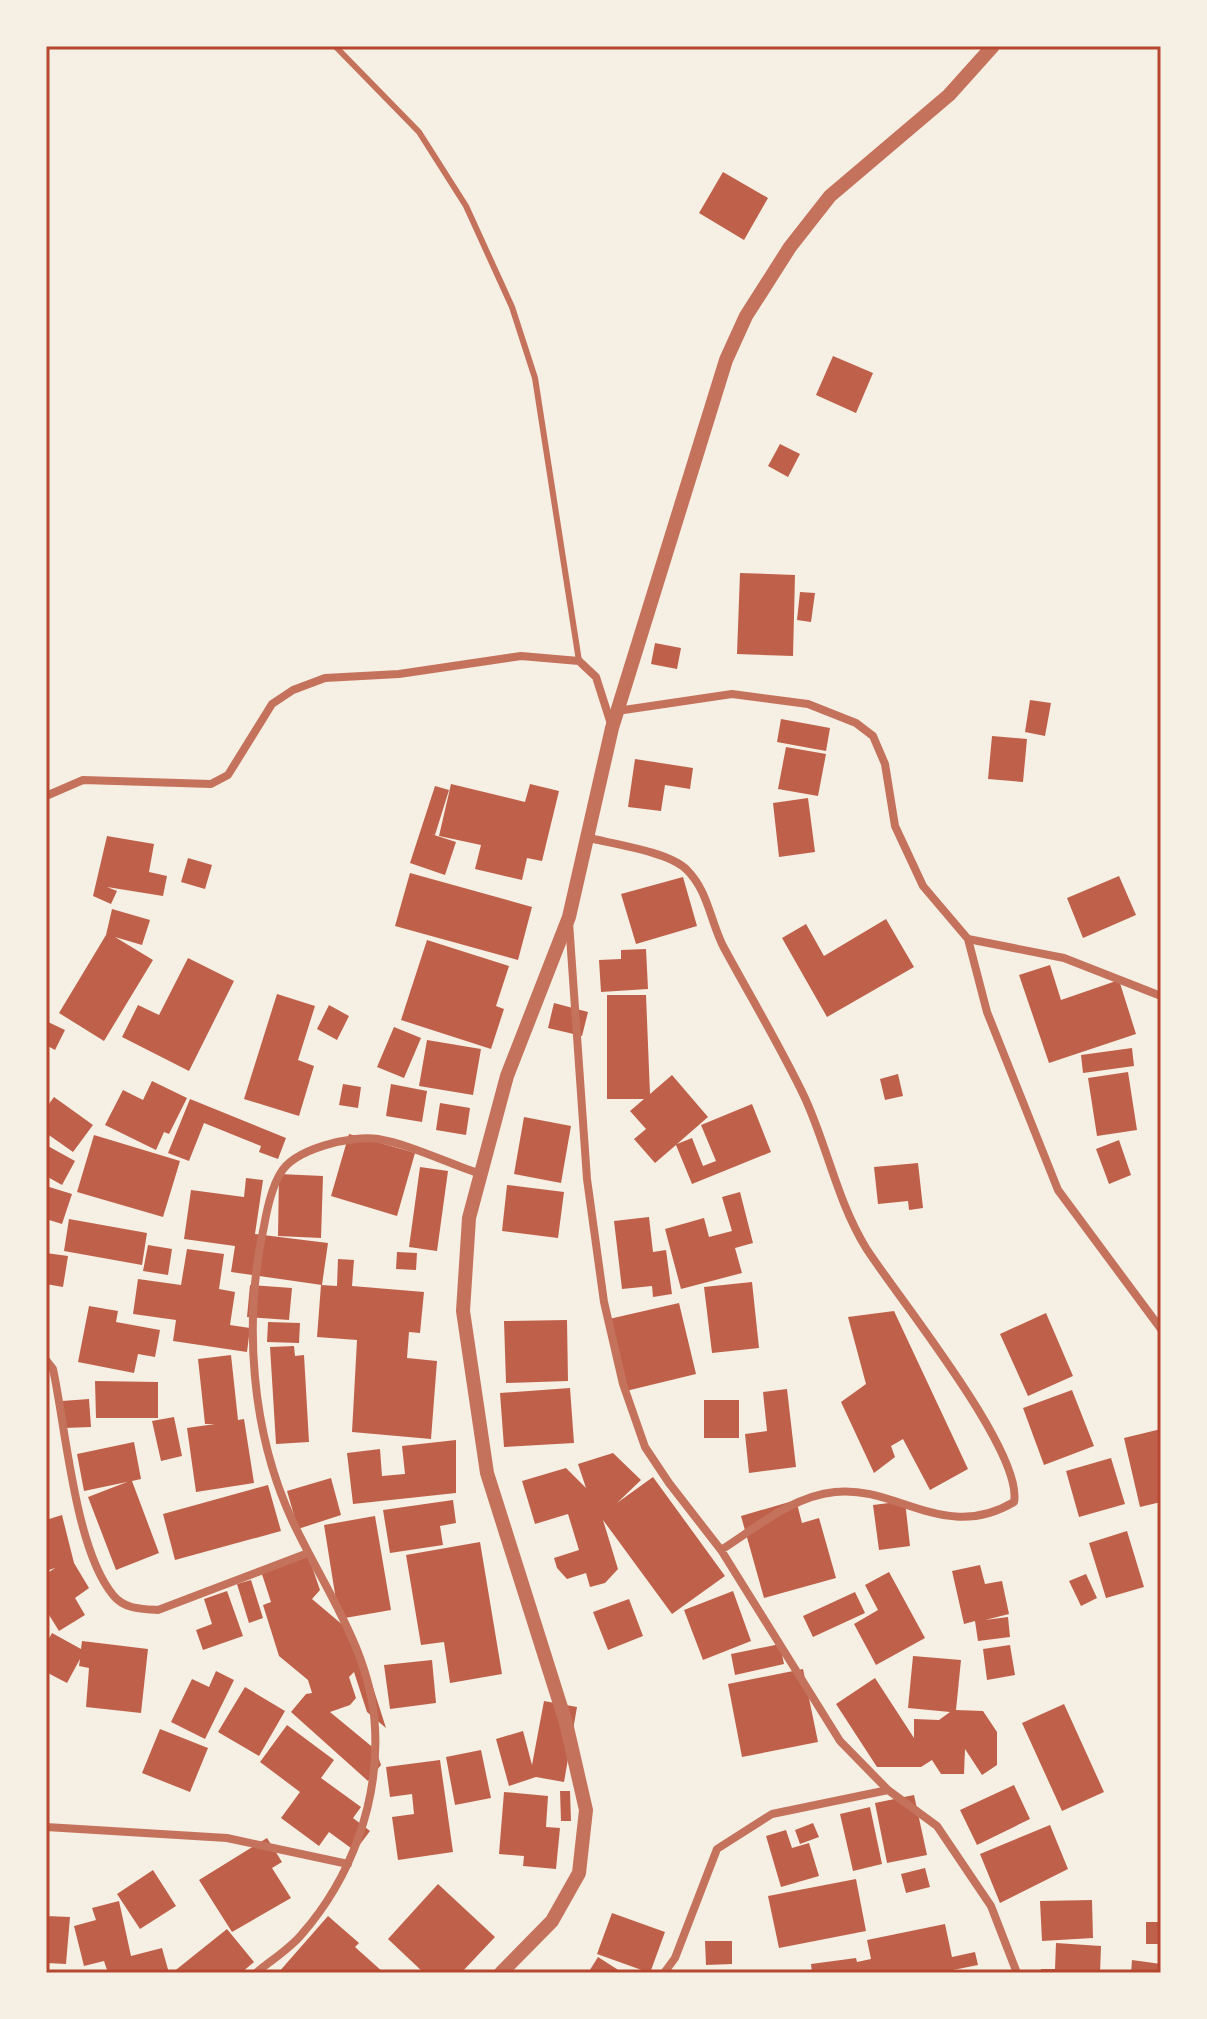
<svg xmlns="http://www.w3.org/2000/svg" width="1207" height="2019" viewBox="0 0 1207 2019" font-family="'Noto Sans',sans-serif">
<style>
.building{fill:#bf614a}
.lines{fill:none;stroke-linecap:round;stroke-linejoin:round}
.service{stroke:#c5725c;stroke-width:6}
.minor{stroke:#c5725c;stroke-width:8}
.tertiary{stroke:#c5725c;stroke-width:14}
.neatline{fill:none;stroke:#b5482f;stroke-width:3}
</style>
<rect width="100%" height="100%" fill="#f6efe4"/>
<path class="building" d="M723,172L768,198L744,240L699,213Z
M833,356L873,373L856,413L816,395Z
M780,444L800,454L788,477L768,466Z
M740,573L795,575L793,656L737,654Z
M800,592L815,593L811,622L797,620Z
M655,643L681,648L677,669L651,664Z
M1030,700L1051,703L1045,736L1025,732Z
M781,719L830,728L826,751L777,742Z
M992,736L1027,739L1023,782L988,779Z
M786,747L826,754L818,796L778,789Z
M635,759L693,768L690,789L665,785L661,811L628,807Z
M451,784L525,802L530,784L559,791L542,861L527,858L522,880L475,869L481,845L439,836Z
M435,786L449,790L435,835L431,834L456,842L445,875L410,863Z
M808,798L815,852L779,857L773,803Z
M107,836L154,844L149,872L167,876L163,896L107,887L117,891L111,904L93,896Z
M188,858L212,865L205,889L181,882Z
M410,873L532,907L518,960L395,926Z
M1119,876L1136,915L1083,938L1067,898Z
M683,877L697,926L636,944L621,894Z
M112,909L150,920L142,945L115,937L153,960L104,1041L59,1013L106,935Z
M886,919L914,967L827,1017L782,938L806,924L824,956Z
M427,940L509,966L496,1006L504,1009L491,1049L401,1020Z
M646,949L648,989L601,992L599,960L621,959V950Z
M188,958L234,981L189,1071L122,1037L138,1005L159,1015Z
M1050,965L1061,1000L1119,980L1136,1034L1049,1063L1019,975Z
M277,994L315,1006L298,1060L314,1066L299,1116L244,1099Z
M607,995H646L650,1094L672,1075L708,1117L677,1144L692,1138L703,1166L716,1161L701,1125L752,1104L771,1152L692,1184L676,1145L655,1163L634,1139L646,1129L630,1111L644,1099H607Z
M554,1003L588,1012L582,1036L548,1028Z
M329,1005L349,1016L337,1040L317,1029Z
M46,1021L65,1030L55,1050L46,1045Z
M394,1027L421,1038L404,1078L377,1067Z
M427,1040L481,1049L473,1095L419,1086Z
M1132,1048L1134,1066L1083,1073L1081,1055Z
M1128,1072L1137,1130L1097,1136L1088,1078Z
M898,1074L903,1096L885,1100L880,1079Z
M152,1081L187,1098L169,1134L164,1132L156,1150L105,1125L123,1090L143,1100Z
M343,1084L361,1087L358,1108L339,1105Z
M391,1084L427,1091L422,1122L386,1116Z
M54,1097L93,1125L73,1152L46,1133V1108Z
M190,1099L286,1138L278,1159L259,1152L261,1146L204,1123L189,1161L168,1153Z
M440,1103L470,1108L466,1135L436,1130Z
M524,1117L571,1126L561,1183L514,1174Z
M349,1134L415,1153L397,1216L331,1196Z
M94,1135L180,1161L163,1217L77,1192Z
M1119,1140L1131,1175L1109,1184L1096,1149Z
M46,1145L75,1161L62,1185L46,1176Z
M918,1163L923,1208L909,1210L908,1201L878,1204L874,1167Z
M420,1167L448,1171L437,1251L409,1247Z
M279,1174L323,1176L321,1238L278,1236Z
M246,1178L263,1180L255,1234L328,1243L322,1285L231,1272L235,1246L184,1239L191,1190L244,1197Z
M507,1185L564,1192L558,1238L502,1231Z
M46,1186L72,1194L62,1224L46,1219Z
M740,1192L753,1243L735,1248L742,1273L681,1289L665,1229L704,1218L709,1237L732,1231L722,1197Z
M649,1217L653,1252L666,1250L672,1294L653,1297L652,1286L622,1289L614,1221Z
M69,1219L147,1233L142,1265L64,1251Z
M148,1245L172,1249L168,1275L143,1271Z
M187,1249L224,1254L219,1289L235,1292L230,1325L250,1328L247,1352L173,1341L176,1320L133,1314L138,1279L181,1285Z
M397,1252L417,1253L416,1270L396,1269Z
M46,1253L68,1256L63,1287L46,1284Z
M338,1259L354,1260L352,1286L424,1292L420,1333L409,1332L407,1358L437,1361L431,1439L352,1432L357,1340L317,1337L321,1285L337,1286Z
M752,1282L759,1348L712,1353L704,1287Z
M250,1285L292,1288L289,1320L247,1317Z
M679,1303L696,1374L626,1391L609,1319Z
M89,1306L118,1311L116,1322L160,1330L155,1357L138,1354L134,1373L78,1362Z
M894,1311L968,1469L930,1490L903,1439L891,1446L895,1457L874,1473L841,1402L866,1384L848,1317Z
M1046,1313L1073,1376L1028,1396L1000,1334Z
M567,1320L568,1381L506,1383L504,1321Z
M268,1322L300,1323L299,1343L267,1342Z
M294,1346L295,1356L304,1355L309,1442L276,1444L270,1347Z
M231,1355L238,1420L244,1419L254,1483L196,1492L187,1428L215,1424H205L198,1359Z
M95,1381L158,1382V1418H96Z
M570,1388L574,1443L504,1447L500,1393Z
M787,1389L796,1467L749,1473L745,1434L767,1431L763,1392Z
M1072,1390L1094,1446L1044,1465L1023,1408Z
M89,1399L91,1427L64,1428L62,1401Z
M704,1400H739V1438H704Z
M174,1417L182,1456L161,1461L152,1421Z
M1161,1429V1502L1140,1507L1124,1438Z
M456,1440V1493L353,1504L347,1453L380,1449L382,1476L405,1474L402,1446Z
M134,1442L141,1479L132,1481L159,1553L116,1570L88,1497L127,1482L84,1491L77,1454Z
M613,1453L641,1480L617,1503L653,1477L725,1576L672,1614L603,1520L618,1569L605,1583L590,1587L586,1573L567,1579L557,1568L554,1558L579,1550L568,1514L535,1524L522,1481L566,1468L586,1488L578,1464Z
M1111,1458L1125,1504L1079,1517L1066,1471Z
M331,1478L341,1515L298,1529L287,1491Z
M268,1485L281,1531L175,1560L163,1514Z
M453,1500L456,1523L440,1526L443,1545L390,1553L383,1510Z
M796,1500L802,1523L819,1518L836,1578L764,1598L741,1516Z
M905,1501L910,1546L879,1550L873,1505Z
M62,1515L74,1563L89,1588L75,1598L85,1615L59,1631L46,1610V1574L55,1568L46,1571V1520Z
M375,1516L391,1610L339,1619L324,1525Z
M1127,1531L1144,1587L1106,1598L1089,1543Z
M480,1542L502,1674L450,1683L444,1642L421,1645L406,1555Z
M307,1552L320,1590L312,1599L344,1626L349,1640L361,1650L386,1728L367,1712L354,1672L349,1677L356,1698L350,1705L330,1712L376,1750L381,1765L368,1781L291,1712L306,1694L312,1693L308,1680L279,1656L263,1605L271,1602L260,1568Z
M980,1565L985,1584L1002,1581L1009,1614L985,1620L1008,1617L1010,1637L978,1641L975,1621L964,1624L952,1571Z
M889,1572L925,1638L876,1665L854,1624L878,1610L865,1585Z
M1086,1574L1097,1598L1081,1606L1069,1581Z
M251,1580L263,1618L249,1623L237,1584Z
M227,1591L243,1636L203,1650L196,1630L212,1624L204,1599Z
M733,1591L751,1641L703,1660L684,1610Z
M855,1592L865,1613L813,1637L803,1616Z
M629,1599L643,1636L608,1650L593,1612Z
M52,1633L81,1649L82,1641L148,1649L141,1713L86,1707L89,1668L79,1666L80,1659L67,1683L46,1672V1644Z
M780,1644L784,1664L735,1675L731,1654Z
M1010,1645L1015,1675L987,1680L983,1649Z
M913,1656L961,1660L956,1710L983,1711L997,1732V1765L982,1775L965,1749L964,1774H941L932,1760L921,1767H877L836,1704L875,1678L914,1738V1719L939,1720L950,1712L908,1708Z
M432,1660L436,1703L390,1709L384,1665Z
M803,1669L818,1742L742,1757L728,1684Z
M216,1671L234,1680L205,1739L171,1722L192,1679L209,1687Z
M245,1687L285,1711L259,1756L218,1732Z
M544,1701L577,1707L564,1782L536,1777L509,1786L496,1739L523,1731L532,1765Z
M1064,1704L1104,1792L1062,1811L1022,1723Z
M287,1725L334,1760L321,1778L361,1807L353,1818L370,1831L355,1851L329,1832L319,1846L281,1818L300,1792L260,1762Z
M160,1729L208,1748L190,1792L142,1773Z
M481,1750L491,1798L455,1805L446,1757Z
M440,1760L453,1852L398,1860L392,1817L414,1814L412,1794L390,1797L386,1767Z
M1014,1785L1030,1819L977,1845L960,1810Z
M560,1791H570L571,1821H561Z
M504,1792L548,1796L546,1827L560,1828L556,1869L523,1866L524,1856L499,1854Z
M914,1795L927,1855L887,1863L875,1803Z
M870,1807L882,1864L853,1871L840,1814Z
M813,1823L819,1837L800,1844L795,1830Z
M1050,1825L1068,1869L1000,1903L980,1854Z
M786,1830L792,1848L809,1843L819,1876L781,1887L766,1836Z
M267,1838L282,1862L272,1868L291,1898L232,1932L199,1880Z
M925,1868L930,1887L906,1893L901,1874Z
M153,1870L176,1906L140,1929L117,1894Z
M856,1879L866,1931L779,1948L768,1896Z
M438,1884L495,1937L461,1973H424L388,1939Z
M1092,1900L1093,1938L1042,1941L1040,1901Z
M119,1901L131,1956L162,1948L169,1973H108L104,1961L84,1966L74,1926L96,1920L92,1908Z
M612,1913L665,1932L650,1973L597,1954Z
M46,1916L70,1917L66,1964L46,1963Z
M328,1916L359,1943L355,1947L384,1973H278Z
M1146,1922H1161V1944H1146Z
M945,1924L952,1957L975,1952L978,1965L938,1973H812L811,1964L856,1958L857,1962L871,1959L867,1940Z
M227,1929L254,1962L241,1973H172Z
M705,1941H732V1964L706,1965Z
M1056,1943L1101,1946L1100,1973H1041V1969H1055Z
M598,1957L623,1973H588Z
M1132,1960L1161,1964V1973H1131Z"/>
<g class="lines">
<path class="service" d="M335,46L419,132L466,206L512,307L535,378L579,661"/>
<path class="minor" d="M617,711L732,694L808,704L856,723L873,736L885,764L895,826L923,886L968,939L1064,958L1161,996
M46,796L83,780L211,784L228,775L272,704L293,690L325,678L399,674L521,656L579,661L596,677L612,727
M589,838C614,844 670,852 687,870C708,891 710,920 723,946C750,996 779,1044 804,1096C827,1145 837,1201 866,1248C896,1295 1024,1452 1014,1502C945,1543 896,1485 835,1492C793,1496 757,1527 721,1550
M569,922L587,1179L604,1302L623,1384L645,1447L669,1483L721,1550L840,1741L888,1790L937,1826L991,1906L1017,1973
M968,939L987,1012L1058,1190L1161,1329
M46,1360L53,1369C66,1429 75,1549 113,1595C124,1609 141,1609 158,1610L308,1553
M46,1827L227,1838L348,1864
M256,1973C271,1960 290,1949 302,1934C351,1878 379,1802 375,1728C372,1653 324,1588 293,1522C251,1432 243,1322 264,1226C267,1209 271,1189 280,1174C293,1149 351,1135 378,1139C409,1144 450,1164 481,1174
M664,1973L675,1958L717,1849L772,1814L888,1790"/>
<path class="tertiary" d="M501,1973L552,1921L579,1873L586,1810L566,1723L487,1473L463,1311L469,1218L507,1076L569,917L612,728L726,360L746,316L790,247L830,196L949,95L993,46"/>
</g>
<rect width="1207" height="2019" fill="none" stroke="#f6efe4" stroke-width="96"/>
<rect x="48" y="48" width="1111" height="1923" class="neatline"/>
</svg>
